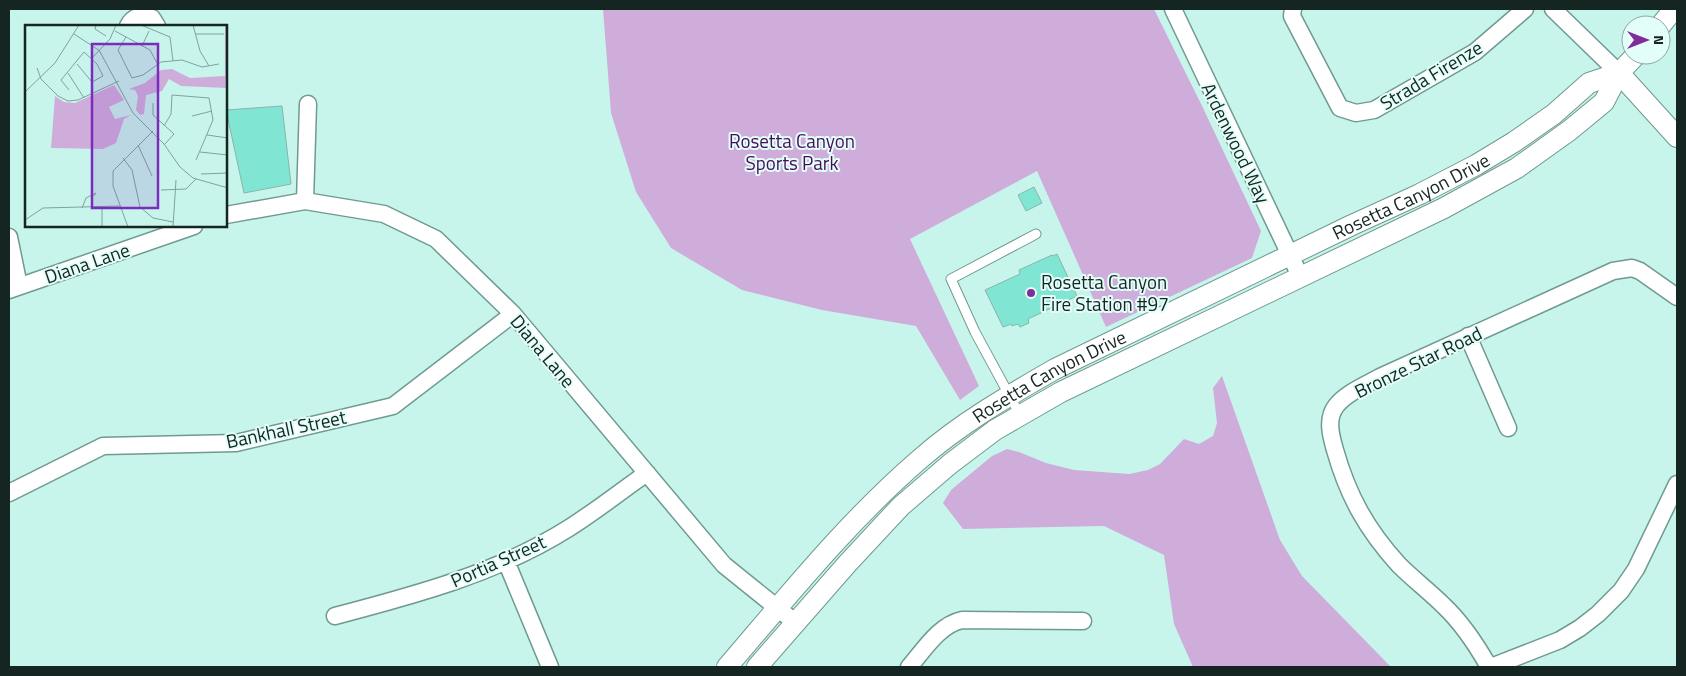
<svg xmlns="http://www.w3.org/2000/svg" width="1686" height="676" viewBox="0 0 1686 676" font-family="'Titillium Web',sans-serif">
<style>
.green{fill:#ceaddb}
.building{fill:#80e6d3;stroke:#89b4ab}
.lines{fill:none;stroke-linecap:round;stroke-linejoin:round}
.service-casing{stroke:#6f9a91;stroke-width:11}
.minor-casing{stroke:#6f9a91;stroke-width:19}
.tertiary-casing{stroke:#6f9a91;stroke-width:22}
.service{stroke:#fff;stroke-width:9}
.minor{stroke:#fff;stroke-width:16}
.tertiary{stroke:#fff;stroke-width:20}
.poi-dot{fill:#802c9b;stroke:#e3fef8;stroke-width:2}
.labels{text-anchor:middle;stroke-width:4;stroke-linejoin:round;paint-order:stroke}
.street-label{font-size:19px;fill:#142522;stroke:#e3fef8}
.park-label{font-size:19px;fill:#460d58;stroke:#e3fef8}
.poi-label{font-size:19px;fill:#142522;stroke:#e3fef8;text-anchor:start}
.inset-road{fill:none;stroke:#80a29b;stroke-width:1}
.view{fill:#7b2cbf;fill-opacity:0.15;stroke:#7b2cbf;stroke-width:2.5}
.inset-edge{fill:none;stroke:#142522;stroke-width:2.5}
</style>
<rect width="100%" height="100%" fill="#c8f5eb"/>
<path class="green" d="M603,9H1154L1203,108L1261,231L1252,258L1106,327L1037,171L910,239L979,386L960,400L916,326L822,310L742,290L671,248L636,192L611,113Z
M1222,376L1280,540L1302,576L1391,667H1193L1174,624L1164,555L1104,526L963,529L943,503L951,490L992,456L1007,449L1019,452L1046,463L1074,470L1129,474L1148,470L1160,464L1184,439L1199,444L1213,436L1217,423L1213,388Z"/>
<path class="building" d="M282,106L291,184L244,193L226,110Z
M1034,187L1042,203L1026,211L1018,195Z
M1057,254L1077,296L1028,319L1029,323L1020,327L1018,324L1012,326L1011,324L1003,327L985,290L1020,274L1019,270L1052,255L1053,256Z"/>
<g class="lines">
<g class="service-casing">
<path id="service" d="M1020,415L975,332L951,279L1036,234"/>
</g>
<g class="minor-casing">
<path id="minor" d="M1173,9L1300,276
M1293,9L1292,16L1340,108L1356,113L1374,110L1475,52L1525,9
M1553,9L1619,73
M128,26C133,16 142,14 152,18L157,26
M305,201L308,104
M226,215L305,201L384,214L436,239L513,314L724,565L796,623
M9,237L19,286
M9,290L194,226
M1468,336L1508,428
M9,493L103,446L236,443L393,406L513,314
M506,561L550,667
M335,616C415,595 498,573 569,528C596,511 621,491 647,473
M909,667C924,650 939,625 962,620L1083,621
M1489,667C1476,644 1463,624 1444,606C1430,592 1413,579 1399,565C1367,530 1348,496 1335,450C1331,436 1326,419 1336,406C1346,393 1366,385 1380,377L1613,271L1632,268L1640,271L1677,297
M1491,667L1560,640L1580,628L1598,614L1621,591L1636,569L1677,484"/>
</g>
<g class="tertiary-casing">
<g id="tertiary">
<path d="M1661,25L1674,9"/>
<path d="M1619,73L1677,137"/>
<path id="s1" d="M727,667C788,596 848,521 920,459C961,423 1008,396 1055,369L1352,225L1420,194L1476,165L1514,142L1554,114L1589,83L1619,73"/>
<path d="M757,667L847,564L901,506L950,464L995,430L1061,392L1444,208L1517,168L1570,130L1604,102L1619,73L1636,55"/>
</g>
</g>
<use href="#service" class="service"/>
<use href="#minor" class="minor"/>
<use href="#tertiary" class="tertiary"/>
</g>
<circle class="poi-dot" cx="1031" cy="293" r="5"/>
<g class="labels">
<g class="street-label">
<text transform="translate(1431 75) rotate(-31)" y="7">Strada Firenze</text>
<text transform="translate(1236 143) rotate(64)" y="7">Ardenwood Way</text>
<text dy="7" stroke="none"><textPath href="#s1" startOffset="842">Rosetta Canyon Drive</textPath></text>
<text transform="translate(87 263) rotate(-19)" y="7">Diana Lane</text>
<text transform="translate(543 351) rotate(50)" y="7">Diana Lane</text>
<text transform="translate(1418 362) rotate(-26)" y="7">Bronze Star Road</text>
<text dy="7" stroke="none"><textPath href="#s1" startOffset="438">Rosetta Canyon Drive</textPath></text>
<text transform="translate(286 429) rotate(-12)" y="7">Bankhall Street</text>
<text transform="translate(498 561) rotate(-24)" y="7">Portia Street</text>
</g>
<g class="park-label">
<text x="792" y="148">Rosetta Canyon<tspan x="792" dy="22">Sports Park</tspan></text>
</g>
<g class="poi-label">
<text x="1041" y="289">Rosetta Canyon<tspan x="1041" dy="22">Fire Station #97</tspan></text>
</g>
</g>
<g transform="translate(25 25)">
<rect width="202" height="202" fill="#c8f5eb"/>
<path d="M200,0H202V63L156,61L144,54L137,66L121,70L119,89L115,90L111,85L113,71L110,65L104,64L120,58L136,45L147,44L165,53L200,51ZM89,60L99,75L84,82L90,94L106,90L99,94L91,118L78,124L26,123L30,71L39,77L50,78Z" fill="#ceaddb"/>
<path class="inset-road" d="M71,0L70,4L81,11M116,0L145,12L148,36M168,0L175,26L184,41M90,6L125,25L132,38M49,9L75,26M171,9H199M101,12L93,25L107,53L118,50L136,37L157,35L177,42L194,39M117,21L124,6M74,25L108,88L139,119L155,142L168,153L203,163M67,33L85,14L91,0M12,43L16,54L33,71L43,76L53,75L94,56M43,48L59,73M44,65L36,55L59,27L72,39L78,51L67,57L52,39M0,67L30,38L54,0M128,78V90L149,109L139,120M167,91L187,86M139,101L146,89L147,70L184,73L188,95L171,135M182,110L203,113M113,120L127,151M175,127L203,130M98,133L107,145L115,182L128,193L148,197M176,149L203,148M136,165L161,164L171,154M57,183L61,173L71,168L69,171M77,183V202M0,195L18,183L95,181M103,202L88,161V146L128,106M148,202L151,155"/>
<path class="view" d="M67,19H133V183H67Z"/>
<rect width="202" height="202" class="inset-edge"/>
</g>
<rect width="1686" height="676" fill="none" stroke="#142522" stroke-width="20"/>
<g transform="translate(1646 40) rotate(90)"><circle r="24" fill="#e3fef8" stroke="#90a7a2"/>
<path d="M0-4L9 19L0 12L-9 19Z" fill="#802c9b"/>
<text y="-8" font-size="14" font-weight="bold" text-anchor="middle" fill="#142522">N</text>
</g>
</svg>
